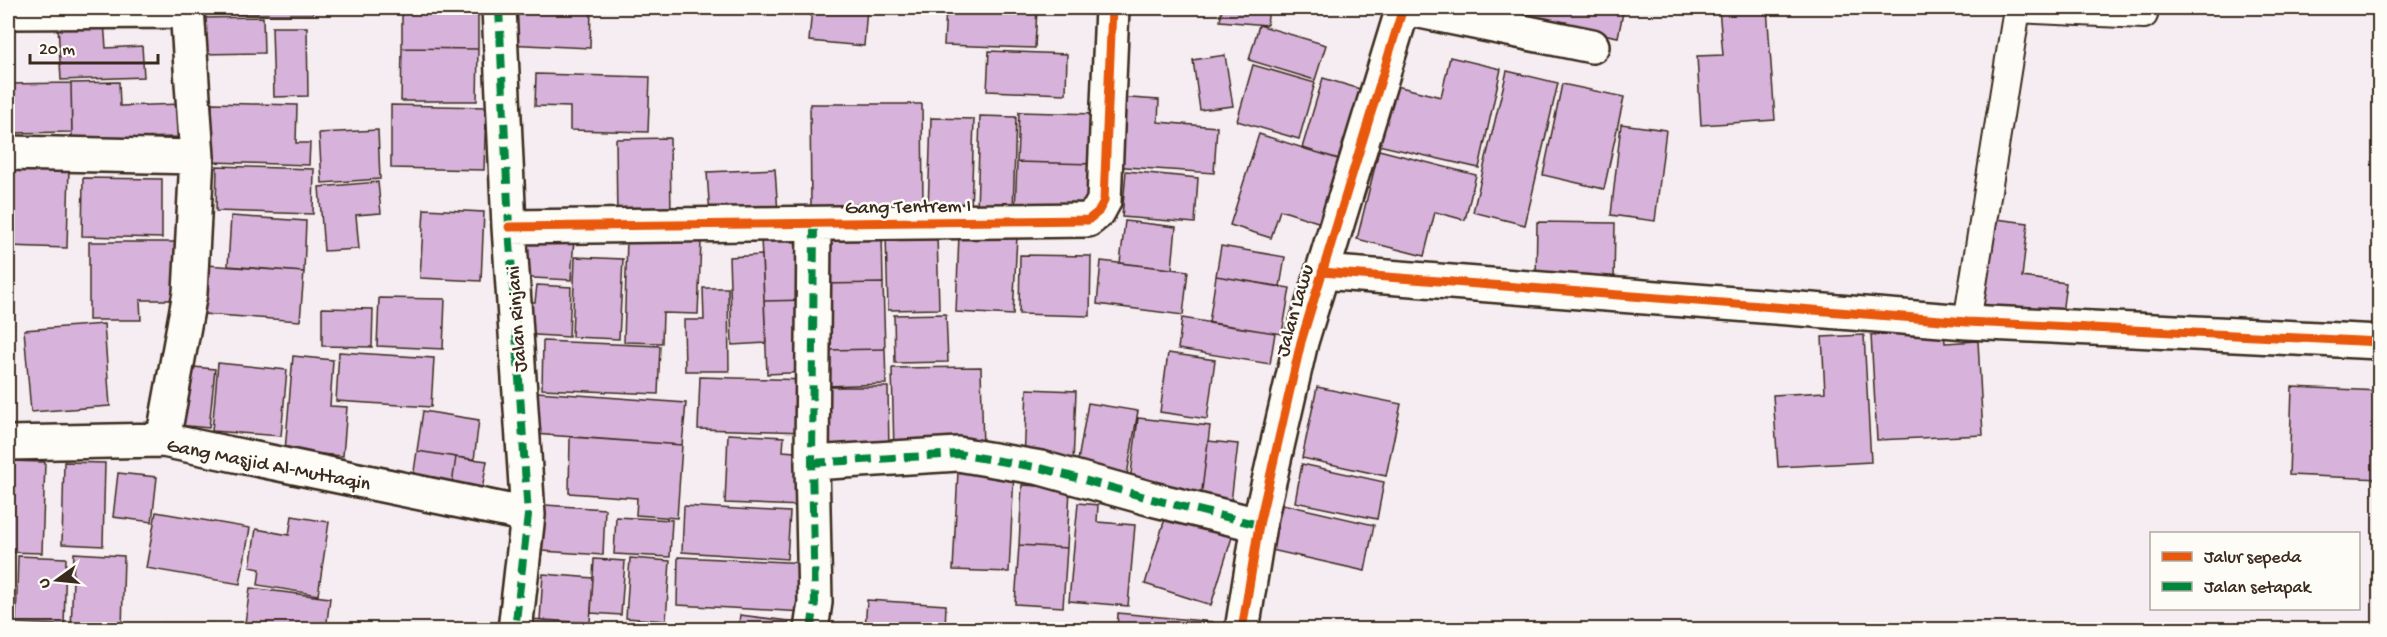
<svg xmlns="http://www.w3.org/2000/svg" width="2387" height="637" viewBox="0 0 2387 637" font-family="'Gochi Hand',sans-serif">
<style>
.building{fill:#d7b2db;stroke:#3b2a1e;stroke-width:1.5}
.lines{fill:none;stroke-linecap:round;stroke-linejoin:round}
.service-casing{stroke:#3b2a1e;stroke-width:30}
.minor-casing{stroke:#3b2a1e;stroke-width:38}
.tertiary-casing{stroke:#3b2a1e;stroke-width:38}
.service{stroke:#fdfcf7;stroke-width:26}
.minor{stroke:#fdfcf7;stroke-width:33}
.tertiary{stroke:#fdfcf7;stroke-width:33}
.quiet{stroke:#00873e;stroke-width:8;stroke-dasharray:15 8;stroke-linecap:butt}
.cycleway-casing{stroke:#fdfcf7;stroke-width:13}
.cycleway{stroke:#e8590c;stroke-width:9}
.labels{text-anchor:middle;stroke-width:5;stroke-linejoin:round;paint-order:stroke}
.street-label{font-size:20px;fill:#3b2a1e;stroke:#fdfcf7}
</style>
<rect width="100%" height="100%" fill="#f5edf1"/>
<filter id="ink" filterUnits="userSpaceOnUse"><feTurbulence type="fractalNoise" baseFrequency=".0167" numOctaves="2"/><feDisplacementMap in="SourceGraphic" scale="12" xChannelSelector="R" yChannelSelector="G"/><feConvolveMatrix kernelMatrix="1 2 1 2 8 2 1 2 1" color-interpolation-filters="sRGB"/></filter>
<g filter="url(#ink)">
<path class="building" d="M193,8H313V14H193Z
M402,8H478V49L402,48Z
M506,8H591L590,48L505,44Z
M812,8H867L864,46L809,41Z
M946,8H1037L1035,48L944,45Z
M1222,8H1269L1267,25L1220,21Z
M1489,8H1624L1618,37L1488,11Z
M1719,8H1767L1775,120L1701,125L1697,56L1723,55Z
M263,17L264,53L201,54V18Z
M104,22L106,48L142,46L144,77L61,80L58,25Z
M1259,25L1326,45L1315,80L1249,60Z
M272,27H307L308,96L274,97Z
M402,48L478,49L477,101H401Z
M989,51L1067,54L1066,94L987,91Z
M1225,55L1233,106L1200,110L1193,60Z
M1450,57L1501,69L1479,168L1378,145L1392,85L1441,97Z
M1253,65L1315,83L1299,139L1237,121Z
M1507,71L1558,83L1525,225L1473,212Z
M536,74L650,77L648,132L570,130V107L535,106Z
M1323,78L1367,91L1346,161L1302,148Z
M119,82L120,106L182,104L183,137L72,139L71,83Z
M71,83L72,132L8,133V84Z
M1562,84L1624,97L1604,189L1543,175Z
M1116,97L1159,100L1158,122L1217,127L1214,173L1111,166Z
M212,103L297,105L296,143H310L309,165L210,162Z
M810,104H922L923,205L811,206Z
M391,105L486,107L484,170L391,168Z
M1019,112L1096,114L1093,164L1017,162Z
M980,116L1016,117L1013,211L977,210Z
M931,118L974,119L971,213L928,211Z
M1621,124L1666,130L1655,221L1611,215Z
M378,130L380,179L322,183L319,133Z
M1259,134L1341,160L1321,223L1280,210L1271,238L1230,225Z
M670,138L671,220L617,221L616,139Z
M1379,150L1476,175L1465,220L1435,212L1424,256L1357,239Z
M1017,162L1093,164L1092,215L1015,212Z
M8,164L69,166L67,248L8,246Z
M217,166L314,169L313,214L216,211Z
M775,169L778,213L710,216L707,172Z
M1126,171L1198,178L1195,223L1122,217Z
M83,178L162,179V238L82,236Z
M378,182L381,213L356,215L359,249L324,251L319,187Z
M424,209L484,212L481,281L420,278Z
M231,216L306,221L304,272L228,266Z
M1987,218L2028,223L2022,277L2066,283L2060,329L1975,319Z
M1125,221L1176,227L1172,269L1120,263Z
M1537,222L1615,223L1614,284L1536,283Z
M517,234L574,238L571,280L515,277Z
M937,234L939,309L888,310L886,235Z
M959,234L1017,236L1013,315L956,312Z
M882,235L883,283L823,284L822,236Z
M805,236L808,300L764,301L761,238Z
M627,238L701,241L698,314L663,313L662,343L624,342Z
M89,242H186V300H140L141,320H89Z
M1221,246L1285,257L1280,287L1216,276Z
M762,255L766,343L732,345L729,257Z
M1020,255L1091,256L1090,316L1019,314Z
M575,257L623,259L619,339L572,337Z
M1101,261L1188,271L1183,315L1097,304Z
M206,265L304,272L300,321L203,314Z
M1216,276L1290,288L1282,334L1209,323Z
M883,283L885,349L825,350L823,284Z
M537,285L571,287L569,337L519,334L520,302H535Z
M703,288H728L729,371H685L684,320H704Z
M379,298L445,299L443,349L377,346Z
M808,300L810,372L767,374L764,301Z
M322,308L373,309L372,347L322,346Z
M946,314L948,362L895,363L894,315Z
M1182,318L1275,333L1270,364L1178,349Z
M104,324L110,406L31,412L24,330Z
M1944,331L1945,343L1978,341L1983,435L1877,440L1871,335Z
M1864,335L1871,462L1778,467L1773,395L1825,392L1822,337Z
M543,341L660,346L658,394L542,389Z
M885,349L886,384L826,386L825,350Z
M339,352L434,358L431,407L336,401Z
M1168,353L1215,360L1207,419L1160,412Z
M293,356L333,360L330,406L347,407L343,456L285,451Z
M218,363L287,370L281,436L212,431Z
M183,366L215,369L209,428L177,425Z
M981,367L983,451L894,453L892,368Z
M700,377L808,380L807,432L698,429Z
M823,387H888L889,455L824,456Z
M1317,387L1401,404L1386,476L1302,458Z
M2292,387L2380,391V479L2289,475Z
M1027,389L1076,391L1073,464L1024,461Z
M537,392L686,403L682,445L534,434Z
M1088,403L1138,411L1126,481L1076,472Z
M423,411L479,420L474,460L417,451Z
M1138,418L1210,426L1201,498L1129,489Z
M728,434L784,437L783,451L807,453L804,506L725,503Z
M570,437L682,445L677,518L636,515L637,498L569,493Z
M1208,441L1238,444L1231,502L1201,498Z
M417,451L456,457L451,491L412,485Z
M456,457L487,461L481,496L451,491Z
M8,461L45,462L42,553L8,552Z
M64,462L105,463L103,546L62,544Z
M1302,464L1384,482L1377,519L1295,502Z
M958,471L1014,474L1009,572L953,570Z
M118,473L157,477L152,522L113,517Z
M1022,485L1070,488L1067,548L1019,545Z
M1078,503L1098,505L1097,522L1135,525L1128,606L1069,601Z
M1278,503L1374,525L1365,571L1267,549Z
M545,505L605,509L603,555L542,551Z
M684,506L790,512L787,559L682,552Z
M156,512L250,528L240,584L146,568Z
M1167,512L1233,534L1211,605L1145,584Z
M292,516L329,522L318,595L258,585L260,569L250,567L256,529L289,535Z
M616,517L672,520L670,557L614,554Z
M1019,545L1067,548L1063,607L1015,604Z
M74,553L124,556L122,630H71Z
M18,556L66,558L64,625L16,623Z
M678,557L807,563L805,612L677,605Z
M630,558L670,561L666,621L626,618Z
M594,559L625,561L621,615L591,613Z
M543,574L593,578L590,623L540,620Z
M250,588L330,598L326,630H244Z
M867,600L946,605L945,630H865Z
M1118,613L1213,622L1212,630H1117Z
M740,615L788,621L787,630H738Z
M530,619L603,624V630H529Z
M162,623L212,624V630H161Z"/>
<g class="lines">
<g class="service-casing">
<path id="service" d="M1967,322L2017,9L2144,15"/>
</g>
<g class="minor-casing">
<path id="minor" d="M499,8L509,227L528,515L515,630
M1405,8L1592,46
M8,12L187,11
M8,153L197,157
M509,227L1088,220L1098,212L1104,201L1112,8
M1322,272L1967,322L2380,342
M163,440L190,293L197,157L187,8
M8,443L163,440L528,515
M812,463L958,454L1041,468L1152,499L1259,525
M811,630L815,602L812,463L814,225"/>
</g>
<g class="tertiary-casing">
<path id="tertiary" d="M1242,630L1259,525L1301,342L1403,8"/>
</g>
<use href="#service" class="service"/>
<use href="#minor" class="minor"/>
<use href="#tertiary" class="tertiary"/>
<path class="quiet" d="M499,8L509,227L528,515L515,630
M812,463L958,454L1041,468L1152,499L1259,525
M811,630L815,602L812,463L814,225"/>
<g class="cycleway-casing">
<path id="cycleway" d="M509,227L1088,220L1098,212L1104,201L1112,8
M1322,272L1967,322L2380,342
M1242,630L1259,525L1301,342L1403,8"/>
</g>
<use href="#cycleway" class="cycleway"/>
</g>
</g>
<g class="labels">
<g class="street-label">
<text transform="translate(908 205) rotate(-1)" y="7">Gang Tentrem I</text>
<text transform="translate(1293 310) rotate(-74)" y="7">Jalan Lawu</text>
<text transform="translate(515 319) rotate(-94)" y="7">Jalan Rinjani</text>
<text transform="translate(269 463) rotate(11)" y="7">Gang Masjid Al-Muttaqin</text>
</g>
</g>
<rect width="2387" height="637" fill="none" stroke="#fdfcf7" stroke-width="30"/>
<rect x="15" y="15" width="2357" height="607" fill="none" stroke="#3b2a1e" stroke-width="2" filter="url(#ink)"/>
<rect x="2150" y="532" width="210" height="78" fill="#fdfcf7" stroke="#afa8a0" stroke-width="1.5"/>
<rect x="2162" y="552" width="30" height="9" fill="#e8590c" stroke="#afa8a0" stroke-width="1.5"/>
<text x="2204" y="562" font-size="18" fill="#3b2a1e">Jalur sepeda</text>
<rect x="2162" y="582" width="30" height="9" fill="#00873e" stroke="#afa8a0" stroke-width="1.5"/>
<text x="2204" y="592" font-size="18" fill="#3b2a1e">Jalan setapak</text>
<g transform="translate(57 580) rotate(255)" stroke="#fdfcf7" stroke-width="4.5" paint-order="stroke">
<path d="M0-4.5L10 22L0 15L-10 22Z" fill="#3b2a1e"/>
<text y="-9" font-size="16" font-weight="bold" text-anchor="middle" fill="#3b2a1e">U</text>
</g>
<path d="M30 54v9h128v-9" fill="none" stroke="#3b2a1e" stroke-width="3"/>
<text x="39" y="54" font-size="18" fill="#3b2a1e" stroke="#fdfcf7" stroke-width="4.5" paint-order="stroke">20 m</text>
</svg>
